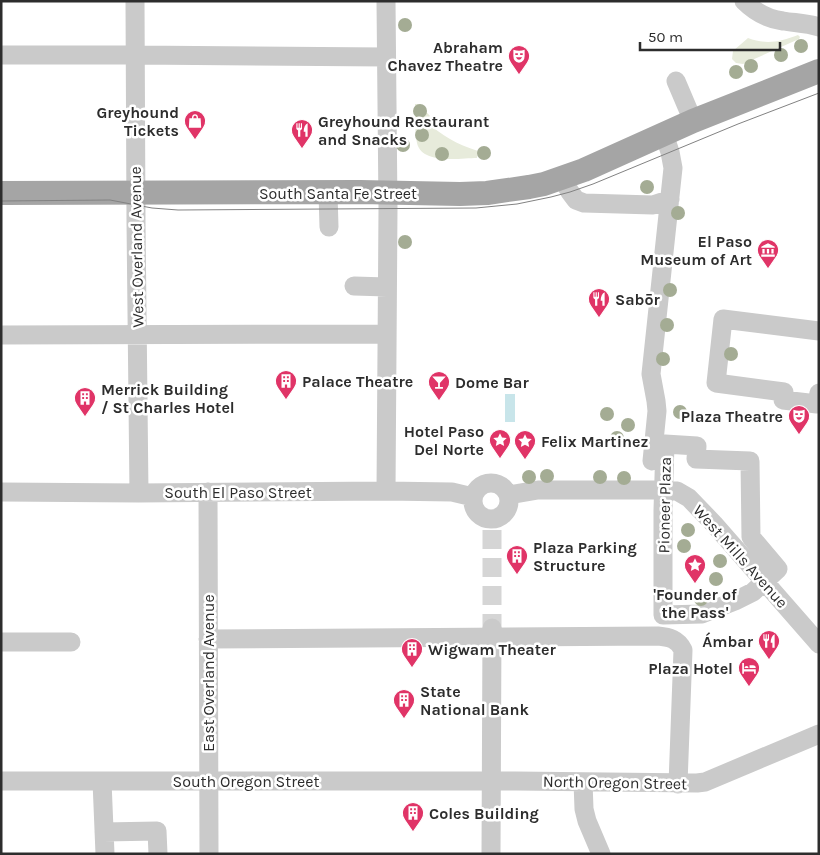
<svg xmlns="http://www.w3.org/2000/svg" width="820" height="855" viewBox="0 0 820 855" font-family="Karla,sans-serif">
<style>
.green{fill:#e7ebdb}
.water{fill:#c8e5ea}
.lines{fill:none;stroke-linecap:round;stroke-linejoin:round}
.minor-tunnel{stroke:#d5d5d5;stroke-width:19;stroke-dasharray:19 9;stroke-linecap:butt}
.minor{stroke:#cacaca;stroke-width:19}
.major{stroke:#a5a5a5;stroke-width:24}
.tram{stroke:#828282;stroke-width:1}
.tree{fill:#a4ac94}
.labels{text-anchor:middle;stroke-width:5;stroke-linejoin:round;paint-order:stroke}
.poi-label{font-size:16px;font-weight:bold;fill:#2d2d2d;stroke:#fff;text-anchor:start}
.street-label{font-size:16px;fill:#2d2d2d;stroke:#fff}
</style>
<rect width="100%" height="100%" fill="#fff"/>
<path class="green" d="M798,35L800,37L799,39L743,64L736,63L732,59L733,51L748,38C766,45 780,42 798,35Z
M415,104H419L430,116L425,121C443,136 456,144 478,151L477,158C460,158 422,165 417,143C414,131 416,116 415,104Z"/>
<path class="water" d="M505,394H515V422H505Z"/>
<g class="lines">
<path class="minor-tunnel" d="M492,530V628"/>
<path class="minor" d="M135,1L136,222L139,493
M744,1C755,12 768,19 783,21C795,23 807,23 819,27
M1,55H135L386,57
M676,81L693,121
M562,178L570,192L576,200L584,203L653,205L662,202L670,199
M328,193L329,227
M354,286L387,287
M819,331L723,319L716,383L784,392L783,400L817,404L819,393
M1,335L387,334
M665,444L697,446L696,459L750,461L751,537L778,569L753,592L735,601L702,614L663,615V510Z
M652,461L657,411L656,401L651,374L673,168L670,152L664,134
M473 501a18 18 0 1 1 36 0a18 18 0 1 1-36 0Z
M386,491L388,209L386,1
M1,492L139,493L386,491L452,492L473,497
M208,492L209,854
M509,495L538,490H663L677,491L689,498L714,524L819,644
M208,639L658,636C669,637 678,639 683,650L678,784
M1,642H71
M1,781H516L697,783L705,782L819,734
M102,781L105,854
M583,782L584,809L587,821L601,854
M104,832L157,831L158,854
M491,854L492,628"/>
<path class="major" d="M1,193L360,192L460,194L487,193L529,187L544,184L584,170L693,121L819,71"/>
<path class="tram" d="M1,201L110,200L152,208L178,210L476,208L517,204L551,197L570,192L593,184L738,124L819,93"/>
</g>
<g class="tree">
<circle cx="405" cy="25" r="7"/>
<circle cx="801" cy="46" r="7"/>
<circle cx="781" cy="55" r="7"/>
<circle cx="751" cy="66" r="7"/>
<circle cx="736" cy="72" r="7"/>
<circle cx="420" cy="111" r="7"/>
<circle cx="422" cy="135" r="7"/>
<circle cx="403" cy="145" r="7"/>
<circle cx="484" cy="153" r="7"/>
<circle cx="442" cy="154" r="7"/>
<circle cx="647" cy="187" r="7"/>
<circle cx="678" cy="213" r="7"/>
<circle cx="405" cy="242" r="7"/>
<circle cx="670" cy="290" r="7"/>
<circle cx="667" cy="325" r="7"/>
<circle cx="731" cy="354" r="7"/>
<circle cx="663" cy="359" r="7"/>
<circle cx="680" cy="412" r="7"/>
<circle cx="607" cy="414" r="7"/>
<circle cx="628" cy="425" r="7"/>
<circle cx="617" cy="438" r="7"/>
<circle cx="547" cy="476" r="7"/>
<circle cx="529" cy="477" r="7"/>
<circle cx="600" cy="477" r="7"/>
<circle cx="624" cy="478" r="7"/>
<circle cx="688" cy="530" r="7"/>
<circle cx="684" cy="546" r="7"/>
<circle cx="720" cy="561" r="7"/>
<circle cx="716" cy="579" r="7"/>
<circle cx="701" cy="599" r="7"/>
</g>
<defs>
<g id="theatre-pin" transform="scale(1.125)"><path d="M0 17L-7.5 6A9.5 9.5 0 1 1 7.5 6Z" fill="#e03467" stroke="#fff"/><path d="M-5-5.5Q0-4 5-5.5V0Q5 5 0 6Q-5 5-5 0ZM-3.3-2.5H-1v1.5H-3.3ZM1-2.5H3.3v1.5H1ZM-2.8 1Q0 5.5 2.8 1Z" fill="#fff"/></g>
<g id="shop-pin" transform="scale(1.125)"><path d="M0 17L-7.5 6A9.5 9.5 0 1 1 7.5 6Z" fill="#e03467" stroke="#fff"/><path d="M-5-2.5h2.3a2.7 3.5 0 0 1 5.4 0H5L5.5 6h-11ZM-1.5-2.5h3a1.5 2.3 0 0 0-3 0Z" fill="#fff"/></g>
<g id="restaurant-pin" transform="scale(1.125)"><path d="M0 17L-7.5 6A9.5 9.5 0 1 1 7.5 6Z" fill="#e03467" stroke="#fff"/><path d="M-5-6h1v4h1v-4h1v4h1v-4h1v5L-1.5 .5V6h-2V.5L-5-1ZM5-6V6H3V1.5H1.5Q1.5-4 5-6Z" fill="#fff"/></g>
<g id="museum-pin" transform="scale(1.125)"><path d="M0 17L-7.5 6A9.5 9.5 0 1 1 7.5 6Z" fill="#e03467" stroke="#fff"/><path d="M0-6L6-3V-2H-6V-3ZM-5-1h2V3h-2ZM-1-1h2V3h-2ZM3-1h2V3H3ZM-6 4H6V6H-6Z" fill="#fff"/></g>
<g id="building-pin" transform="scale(1.125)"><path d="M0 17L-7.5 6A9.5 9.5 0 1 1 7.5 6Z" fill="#e03467" stroke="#fff"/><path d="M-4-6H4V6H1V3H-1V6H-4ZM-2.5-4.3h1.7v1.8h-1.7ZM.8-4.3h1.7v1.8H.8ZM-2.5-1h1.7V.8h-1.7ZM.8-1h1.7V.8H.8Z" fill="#fff"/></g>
<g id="bar-pin" transform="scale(1.125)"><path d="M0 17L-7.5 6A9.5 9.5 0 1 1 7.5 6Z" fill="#e03467" stroke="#fff"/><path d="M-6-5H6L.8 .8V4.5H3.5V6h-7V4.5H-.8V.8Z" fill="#fff"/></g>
<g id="sight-pin" transform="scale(1.125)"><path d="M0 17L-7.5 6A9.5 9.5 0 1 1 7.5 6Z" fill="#e03467" stroke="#fff"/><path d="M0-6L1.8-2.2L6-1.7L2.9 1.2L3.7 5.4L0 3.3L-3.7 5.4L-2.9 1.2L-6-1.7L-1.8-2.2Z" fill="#fff"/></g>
<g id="hotel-pin" transform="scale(1.125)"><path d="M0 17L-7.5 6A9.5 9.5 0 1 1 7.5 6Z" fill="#e03467" stroke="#fff"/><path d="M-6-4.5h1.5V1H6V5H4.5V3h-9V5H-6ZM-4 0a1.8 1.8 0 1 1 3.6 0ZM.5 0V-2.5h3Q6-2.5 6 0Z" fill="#fff"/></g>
</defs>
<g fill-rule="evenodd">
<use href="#theatre-pin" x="519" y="56"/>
<use href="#shop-pin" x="195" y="121"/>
<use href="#restaurant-pin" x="302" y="130"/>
<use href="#museum-pin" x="768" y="250"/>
<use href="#restaurant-pin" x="599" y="299"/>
<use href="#building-pin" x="286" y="381"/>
<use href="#bar-pin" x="439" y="382"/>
<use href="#building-pin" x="85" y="398"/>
<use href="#theatre-pin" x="799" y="416"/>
<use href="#sight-pin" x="500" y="440"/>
<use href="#sight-pin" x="525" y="441"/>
<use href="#building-pin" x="517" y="556"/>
<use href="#sight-pin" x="695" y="565"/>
<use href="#restaurant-pin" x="769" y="641"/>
<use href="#building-pin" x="412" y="649"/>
<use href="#hotel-pin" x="749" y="668"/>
<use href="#building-pin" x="404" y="700"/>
<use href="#building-pin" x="413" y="813"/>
</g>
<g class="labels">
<g class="poi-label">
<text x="503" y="53" text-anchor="end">Abraham<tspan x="503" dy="18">Chavez Theatre</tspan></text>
<text x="179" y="118" text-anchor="end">Greyhound<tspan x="179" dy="18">Tickets</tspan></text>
<text x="318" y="127">Greyhound Restaurant<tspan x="318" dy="18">and Snacks</tspan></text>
<text x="752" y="247" text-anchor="end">El Paso<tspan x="752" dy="18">Museum of Art</tspan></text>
<text x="615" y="305">Sabōr</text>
<text x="302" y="387">Palace Theatre</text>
<text x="455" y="388">Dome Bar</text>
<text x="101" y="395">Merrick Building<tspan x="101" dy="18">/ St Charles Hotel</tspan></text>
<text x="783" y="422" text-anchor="end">Plaza Theatre</text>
<text x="484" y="437" text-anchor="end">Hotel Paso<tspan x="484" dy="18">Del Norte</tspan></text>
<text x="541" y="447">Felix Martinez</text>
<text x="533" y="553">Plaza Parking<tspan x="533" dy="18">Structure</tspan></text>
<text x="695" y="600" text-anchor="middle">'Founder of<tspan x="695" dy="18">the Pass'</tspan></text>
<text x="753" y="647" text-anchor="end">Ámbar</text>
<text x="428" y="655">Wigwam Theater</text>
<text x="733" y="674" text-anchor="end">Plaza Hotel</text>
<text x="420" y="697">State<tspan x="420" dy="18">National Bank</tspan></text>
<text x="429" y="819">Coles Building</text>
</g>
<g class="street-label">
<text x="338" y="199">South Santa Fe Street</text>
<text transform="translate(136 247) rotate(-91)" y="6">West Overland Avenue</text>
<text x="238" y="498">South El Paso Street</text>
<text transform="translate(664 505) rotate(-89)" y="6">Pioneer Plaza</text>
<text transform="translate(741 556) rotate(48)" y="6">West Mills Avenue</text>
<text transform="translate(208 673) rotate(-90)" y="6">East Overland Avenue</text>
<text x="246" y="787">South Oregon Street</text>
<text transform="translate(615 782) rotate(1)" y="6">North Oregon Street</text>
</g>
</g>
<rect width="820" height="855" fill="none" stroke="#2d2d2d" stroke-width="5"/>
<path d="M640 42v8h140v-8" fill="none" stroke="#2d2d2d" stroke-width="2.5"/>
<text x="648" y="42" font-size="15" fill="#2d2d2d" stroke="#ffffff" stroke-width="4" paint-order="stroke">50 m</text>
</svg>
